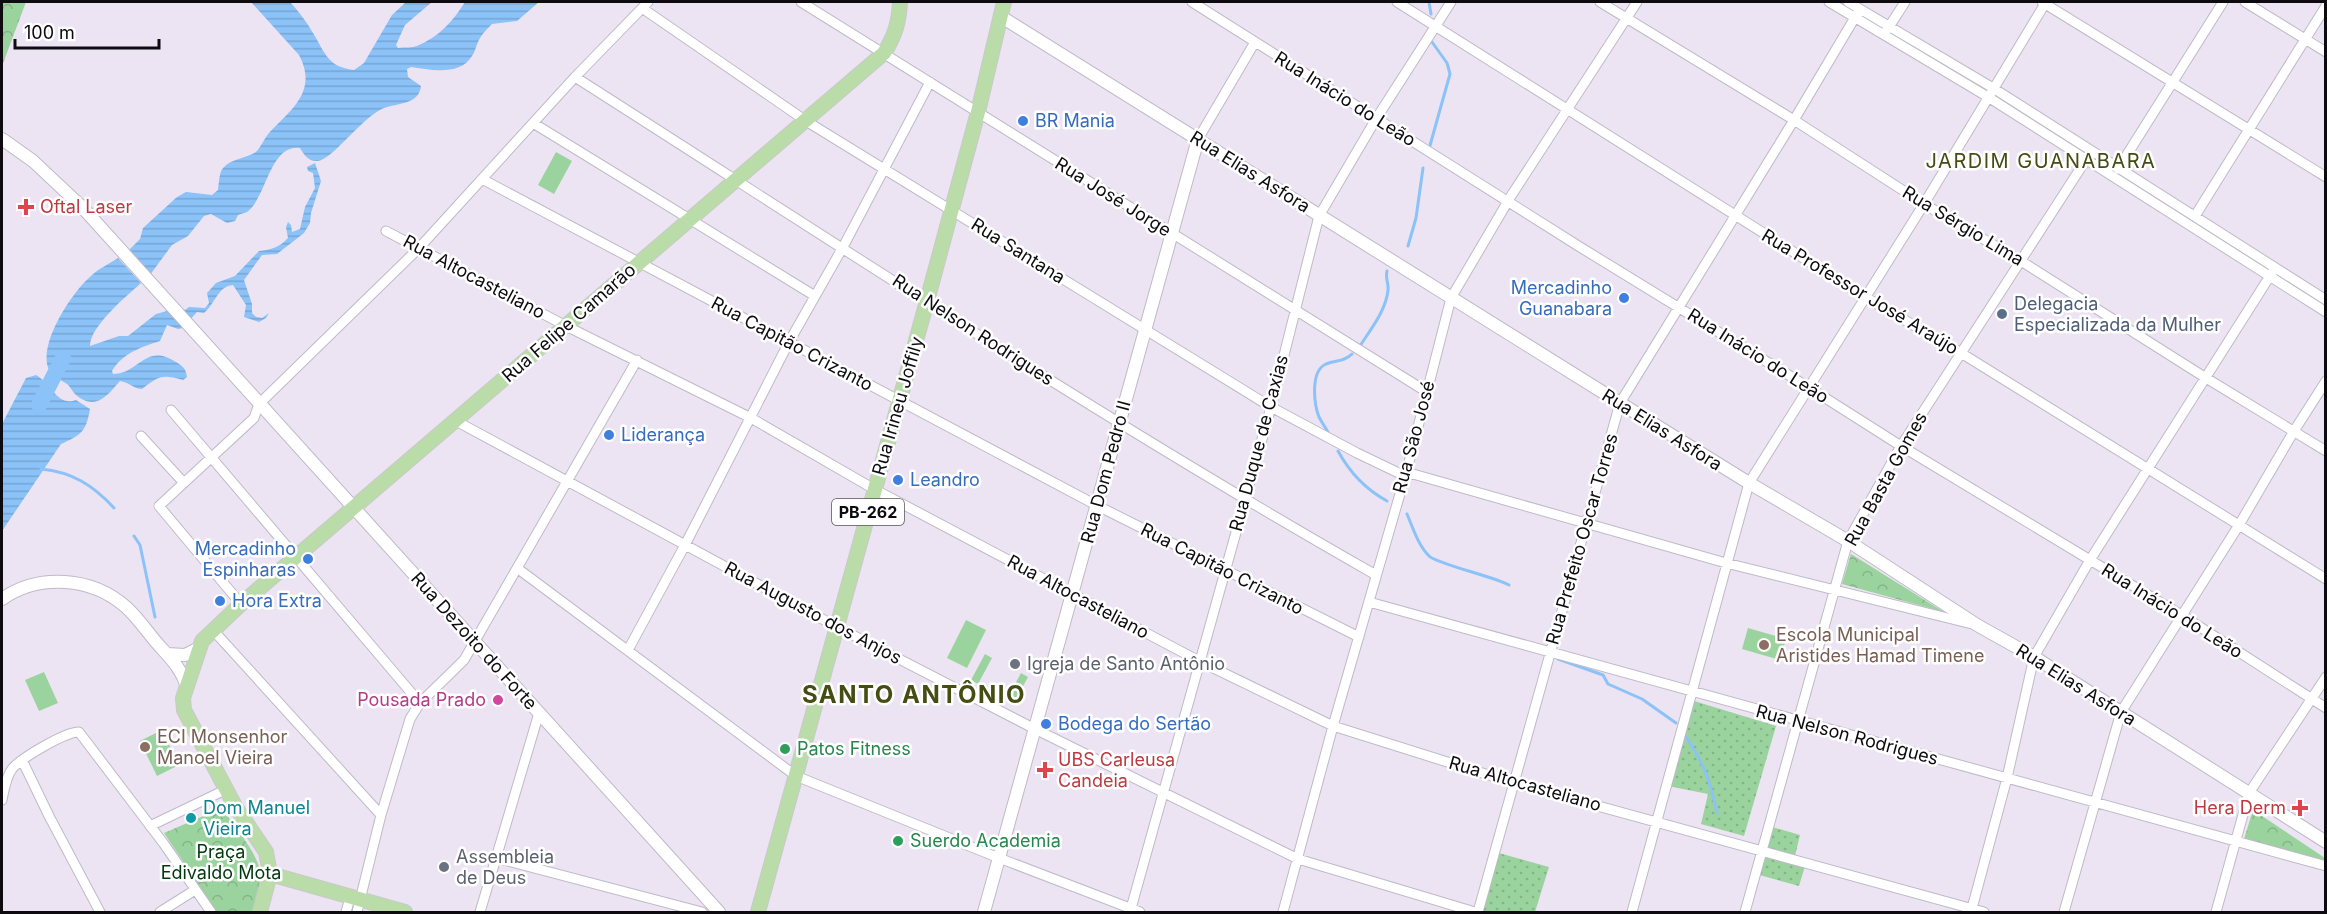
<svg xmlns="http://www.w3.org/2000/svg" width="2327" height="914" viewBox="0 0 2327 914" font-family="Inter,sans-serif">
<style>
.grass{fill:url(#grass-dots)}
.forest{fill:url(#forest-crowns)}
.garden{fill:#9bd39e}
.water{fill:url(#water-rules)}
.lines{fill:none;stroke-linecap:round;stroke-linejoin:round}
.stream{stroke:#8bc2f7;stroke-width:3}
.river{stroke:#8bc2f7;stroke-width:16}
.street-casing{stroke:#c0b9c7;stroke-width:11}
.secondary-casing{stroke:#c0b9c7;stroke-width:14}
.primary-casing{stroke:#cac9ca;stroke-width:16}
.street{stroke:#fff;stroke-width:9}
.secondary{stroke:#fff;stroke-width:12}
.primary{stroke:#badca9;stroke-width:14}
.shop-dot{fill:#3f7fe0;stroke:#fff;stroke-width:2}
.health-dot{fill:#e0444e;stroke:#fff;stroke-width:2}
.service-dot{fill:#5c6f8a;stroke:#fff;stroke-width:2}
.education-dot{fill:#8d6e63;stroke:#fff;stroke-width:2}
.worship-dot{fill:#6b7280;stroke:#fff;stroke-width:2}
.hotel-dot{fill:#d1479c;stroke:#fff;stroke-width:2}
.leisure-dot{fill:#2e9e5b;stroke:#fff;stroke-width:2}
.culture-dot{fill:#0f9aa8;stroke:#fff;stroke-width:2}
.labels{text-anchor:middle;stroke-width:5;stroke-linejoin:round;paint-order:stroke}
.shield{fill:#fff;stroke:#565457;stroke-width:1.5}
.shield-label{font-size:16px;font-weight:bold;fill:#0d0b0f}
.street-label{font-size:18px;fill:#0d0b0f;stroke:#fff}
.shop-label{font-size:18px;fill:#366cbe;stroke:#fff;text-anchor:start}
.health-label{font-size:18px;fill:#be3a42;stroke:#fff;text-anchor:start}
.service-label{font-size:18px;fill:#4e5e75;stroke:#fff;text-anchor:start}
.education-label{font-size:18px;fill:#785e54;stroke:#fff;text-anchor:start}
.worship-label{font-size:18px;fill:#5b616d;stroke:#fff;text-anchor:start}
.hotel-label{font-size:18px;fill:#b23c85;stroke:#fff;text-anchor:end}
.leisure-label{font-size:18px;fill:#27864d;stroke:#fff;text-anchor:start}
.culture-label{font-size:18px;fill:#0d838f;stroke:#fff;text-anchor:start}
.park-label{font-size:18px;fill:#01380d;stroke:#fff}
.neighbourhood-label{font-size:20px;letter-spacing:1.5px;fill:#454d13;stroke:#fff}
.district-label{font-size:24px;font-weight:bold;letter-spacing:1.5px;fill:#454d13;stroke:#fff}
</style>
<defs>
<pattern id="grass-dots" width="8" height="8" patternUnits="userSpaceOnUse" patternTransform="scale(1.5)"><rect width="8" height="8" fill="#9bd39e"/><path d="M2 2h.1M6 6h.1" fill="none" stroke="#84b487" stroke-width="1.8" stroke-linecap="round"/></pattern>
<pattern id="forest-crowns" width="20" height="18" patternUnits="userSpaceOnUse" patternTransform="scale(1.5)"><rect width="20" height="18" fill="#9bd39e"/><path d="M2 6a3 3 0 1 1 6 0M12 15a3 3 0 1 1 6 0" fill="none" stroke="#84b487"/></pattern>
<pattern id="water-rules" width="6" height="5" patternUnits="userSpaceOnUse" patternTransform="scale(1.5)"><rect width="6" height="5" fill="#8bc2f7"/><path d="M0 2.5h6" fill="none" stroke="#77a5d3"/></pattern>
</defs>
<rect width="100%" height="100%" fill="#ece4f3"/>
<path class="grass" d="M1691,700L1776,726L1744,836L1701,824L1708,794L1668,786Z
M1769,826L1800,835L1794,860L1806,863L1799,886L1756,874Z
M1495,852L1549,867L1535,912H1478Z"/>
<path class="forest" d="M2,2H26L2,66Z
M1851,554L1944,612L1842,584Z
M222,808C235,828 265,860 261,884C259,894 255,903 253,912H217L164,833Z
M2253,810L2325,858V863L2244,839Z"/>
<path class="garden" d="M556,152L572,161L554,194L538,185Z
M966,620L986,630L967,668L947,658Z
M1748,628L1786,639L1780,660L1742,649Z
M985,654L992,658L978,684L971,680Z
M44,672L58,703L39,711L25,680Z
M1021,673L1028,677L1014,703L1007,699Z
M162,730L179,765L157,776L140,741Z"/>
<path class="water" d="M251,2H290C298,11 307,22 313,33C325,52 327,67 354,70L364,63L392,15L406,2H432L405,25L396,45L398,48C405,47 412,48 417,46C439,37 453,21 465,2H539L517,21L492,24C487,29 481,35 478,42C476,46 475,52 472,56C460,76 431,70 411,67L407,69L408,77L421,86C419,105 397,103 384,108C362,117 333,159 318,161C309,162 304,155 300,148C270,143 266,199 247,212C244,213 241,214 238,215L235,221L227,223L211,214L204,216L188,236L172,245L147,279L124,255L140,239L143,228L177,197L186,192L212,195L218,190C219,183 219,173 223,168C232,158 245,159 256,152C261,147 264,139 269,133C292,109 318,91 299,55Z
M315,163L321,181L311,213L310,223L304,233L277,254L262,255L244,280L252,304V313L256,317L262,318L269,313L266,318L259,322L244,317L246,305L233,285C218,286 215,304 204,313L197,312L187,323L181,308L185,310L189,307L205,308L209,303L207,293L216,283L235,276L259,251C271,250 280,247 288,238L286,227L288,222L291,225L292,232L300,229L305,207L315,188L313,173L308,171L307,167Z
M118,258L141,283C127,296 90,326 90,346L119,336H128L156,314L167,311L183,328L178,329L167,325L160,341C141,347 123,353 112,371L113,374C139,374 145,342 176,362C183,366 186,369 187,377L183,380C161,374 159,376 142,389C134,389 129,382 120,381C107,396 95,412 75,394C72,391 70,386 67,384C60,379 52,378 49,370C37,345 72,292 91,276C98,269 109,264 118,258Z
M36,375C51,383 57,407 76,400L90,409C86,432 81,435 61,444L2,531V424L26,378Z"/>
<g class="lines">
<path class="stream" d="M1429,2L1431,14
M1429,149L1450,74L1447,63L1432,42
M1408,246L1416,218L1423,168
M1360,346C1370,330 1386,311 1388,290C1389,283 1385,279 1387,271
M1329,434C1326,428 1322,423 1319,417C1314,404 1310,371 1326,364C1336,360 1344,362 1352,354
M1338,451C1350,473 1365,489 1387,501
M41,469C72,472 93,485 114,508
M1407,514C1413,528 1418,545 1429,556C1437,564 1492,576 1509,585
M134,536L140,545L155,617
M1558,659L1603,675L1608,684L1642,699L1676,723
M1686,737C1705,765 1710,781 1717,813"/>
<path class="river" d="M39,405L63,358"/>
<g class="street-casing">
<path id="street" d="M801,2L1427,392
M1192,2L1580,247L1808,387L1901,446L2183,616L2326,708
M1397,2L1865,297L1961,353L2326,579
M1600,2L1794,120L1924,204L2021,261L2206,378L2326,451
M1829,2L1988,97L2326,312
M1848,2L1993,88L2326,300
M2042,2L2326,177
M2245,2L2326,52
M642,8L806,121L1271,407L1357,453L1405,476L1413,474L1726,563L1972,624
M1887,30L1905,2
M575,77C840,246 1103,420 1376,575
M533,123L815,296
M1198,139L1255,42
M2118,169L2223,2
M482,179L1096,505L1359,637
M2195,216L2326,6
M386,231L566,326L751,418L874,489L1201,662L1333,726L1514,783L1984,912
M171,410L420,703
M456,421L837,627L1035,729L1298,859L1475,912
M141,436L184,483
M517,568L796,776L999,858L1140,912
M1369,602L2326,866
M241,604L159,506L254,418L259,404L419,248L575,77L648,2
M212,629L381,815
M628,650L685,545L789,342L843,247L930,82
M22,760L49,816L100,912
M2,800C4,790 6,777 12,769C21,758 65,732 79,732L164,844L211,912
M150,826L227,789
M496,858L702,912
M160,912L195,890
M346,912L350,898
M357,912L381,815L410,719L420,703L464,660L637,360
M480,912L539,713
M1130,912L1271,407L1319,216L1376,119L1451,2
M1283,912L1333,726L1408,466L1451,298L1511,196L1637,2
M1478,912L1620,403L1794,120L1860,9
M1632,912L1749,483L1924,204L2046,2
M1745,912L1848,541L1901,446L2091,152
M1971,912L2007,778L2034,657L2090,560L2275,268
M2064,912L2121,712L2239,525L2294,431L2326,381
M2216,912L2249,793L2326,677"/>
</g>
<g class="secondary-casing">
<path id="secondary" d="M1000,16L1620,403L1749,483L1848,541L1977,625L2034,657L2326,842
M2,139L33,161L83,208L719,912
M2,599C39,573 92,577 126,607C137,617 146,630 156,642C169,657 181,667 187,687
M168,654L185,655L199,648
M984,912L1198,139"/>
</g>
<g class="primary-casing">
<path id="primary" d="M270,874L405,912
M260,912L270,874L266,852L235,806L184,710L183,698L202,641L241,604L884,53C895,36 899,22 900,2
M758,912L927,301L978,112L1004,2"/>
</g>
<use href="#street" class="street"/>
<use href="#secondary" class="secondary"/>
<use href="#primary" class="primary"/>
</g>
<g class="shop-dot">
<circle cx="1023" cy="121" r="6"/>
<circle cx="1624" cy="298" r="6"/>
<circle cx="609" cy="435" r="6"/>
<circle cx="898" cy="480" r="6"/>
<circle cx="308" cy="559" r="6"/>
<circle cx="220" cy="601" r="6"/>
<circle cx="1046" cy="724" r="6"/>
</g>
<g class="health-dot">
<path d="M23 198h6v6h6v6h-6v6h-6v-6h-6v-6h6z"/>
<path d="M1042 761h6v6h6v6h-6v6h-6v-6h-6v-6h6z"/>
<path d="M2297 799h6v6h6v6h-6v6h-6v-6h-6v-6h6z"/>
</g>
<circle class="service-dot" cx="2002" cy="314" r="6"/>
<g class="education-dot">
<circle cx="1764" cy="645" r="6"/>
<circle cx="145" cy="747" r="6"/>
</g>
<g class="worship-dot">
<circle cx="1015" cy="664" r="6"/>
<circle cx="444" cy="867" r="6"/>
</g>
<circle class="hotel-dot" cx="498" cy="700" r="6"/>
<g class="leisure-dot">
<circle cx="785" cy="749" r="6"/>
<circle cx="898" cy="841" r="6"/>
</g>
<circle class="culture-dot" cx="191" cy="818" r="6"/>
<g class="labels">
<rect class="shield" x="832" y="499" width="72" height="26" rx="4.5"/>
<g class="shield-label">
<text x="868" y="518">PB-262</text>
</g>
<g class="street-label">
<text transform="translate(1345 99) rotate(32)" y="6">Rua Inácio do Leão</text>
<text transform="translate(1250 172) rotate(32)" y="6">Rua Elias Asfora</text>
<text transform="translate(1113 197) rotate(32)" y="6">Rua José Jorge</text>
<text transform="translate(1963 226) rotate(31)" y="6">Rua Sérgio Lima</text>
<text transform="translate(1018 251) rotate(32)" y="6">Rua Santana</text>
<text transform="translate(474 277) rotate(28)" y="6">Rua Altocasteliano</text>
<text transform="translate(1860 292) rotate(31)" y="6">Rua Professor José Araújo</text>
<text transform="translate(569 323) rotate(-41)" y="6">Rua Felipe Camarão</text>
<text transform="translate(973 330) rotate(33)" y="6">Rua Nelson Rodrigues</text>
<text transform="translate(792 344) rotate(28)" y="6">Rua Capitão Crizanto</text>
<text transform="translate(1758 356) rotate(32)" y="6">Rua Inácio do Leão</text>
<text transform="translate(898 406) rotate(-74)" y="6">Rua Irineu Joffily</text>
<text transform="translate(1662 430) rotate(32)" y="6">Rua Elias Asfora</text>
<text transform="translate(1414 437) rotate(-75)" y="6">Rua São José</text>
<text transform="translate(1259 443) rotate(-75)" y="6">Rua Duque de Caxias</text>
<text transform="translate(1106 472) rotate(-75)" y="6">Rua Dom Pedro II</text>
<text transform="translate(1886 479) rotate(-61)" y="6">Rua Basta Gomes</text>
<text transform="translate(1582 539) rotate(-74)" y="6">Rua Prefeito Oscar Torres</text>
<text transform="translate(1222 569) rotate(27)" y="6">Rua Capitão Crizanto</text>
<text transform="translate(1078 597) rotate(28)" y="6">Rua Altocasteliano</text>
<text transform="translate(2172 611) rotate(32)" y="6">Rua Inácio do Leão</text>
<text transform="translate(813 613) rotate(28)" y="6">Rua Augusto dos Anjos</text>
<text transform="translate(474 641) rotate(48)" y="6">Rua Dezoito do Forte</text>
<text transform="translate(2076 685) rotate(32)" y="6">Rua Elias Asfora</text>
<text transform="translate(1847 735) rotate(15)" y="6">Rua Nelson Rodrigues</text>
<text transform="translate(1525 784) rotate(16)" y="6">Rua Altocasteliano</text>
</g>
<g class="shop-label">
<text x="1035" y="127">BR Mania</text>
<text x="1612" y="294" text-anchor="end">Mercadinho<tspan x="1612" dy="21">Guanabara</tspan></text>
<text x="621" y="441">Liderança</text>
<text x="910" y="486">Leandro</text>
<text x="296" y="555" text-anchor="end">Mercadinho<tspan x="296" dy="21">Espinharas</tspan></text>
<text x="232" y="607">Hora Extra</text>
<text x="1058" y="730">Bodega do Sertão</text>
</g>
<g class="health-label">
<text x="40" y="213">Oftal Laser</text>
<text x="1058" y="766">UBS Carleusa<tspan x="1058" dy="21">Candeia</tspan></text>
<text x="2286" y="814" text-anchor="end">Hera Derm</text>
</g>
<g class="service-label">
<text x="2014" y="310">Delegacia<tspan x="2014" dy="21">Especializada da Mulher</tspan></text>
</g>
<g class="education-label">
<text x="1776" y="641">Escola Municipal<tspan x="1776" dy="21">Aristides Hamad Timene</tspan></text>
<text x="157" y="743">ECI Monsenhor<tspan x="157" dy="21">Manoel Vieira</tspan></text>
</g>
<g class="worship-label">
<text x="1027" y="670">Igreja de Santo Antônio</text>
<text x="456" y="863">Assembleia<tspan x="456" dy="21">de Deus</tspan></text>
</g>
<g class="hotel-label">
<text x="486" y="706">Pousada Prado</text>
</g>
<g class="leisure-label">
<text x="797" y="755">Patos Fitness</text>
<text x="910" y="847">Suerdo Academia</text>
</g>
<g class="culture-label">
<text x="203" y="814">Dom Manuel<tspan x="203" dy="21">Vieira</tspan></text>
</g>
<g class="park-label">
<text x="221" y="858">Praça<tspan x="221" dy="21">Edivaldo Mota</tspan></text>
</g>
<g class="neighbourhood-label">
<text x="2041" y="168">JARDIM GUANABARA</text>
</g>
<g class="district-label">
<text x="914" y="703">SANTO ANTÔNIO</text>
</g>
</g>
<rect width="2327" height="914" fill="none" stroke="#0d0b0f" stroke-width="6"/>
<path d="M15 39v9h144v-9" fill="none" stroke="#0d0b0f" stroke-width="3"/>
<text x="24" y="39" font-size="18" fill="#0d0b0f" stroke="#ffffff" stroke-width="4.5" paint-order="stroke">100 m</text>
</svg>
